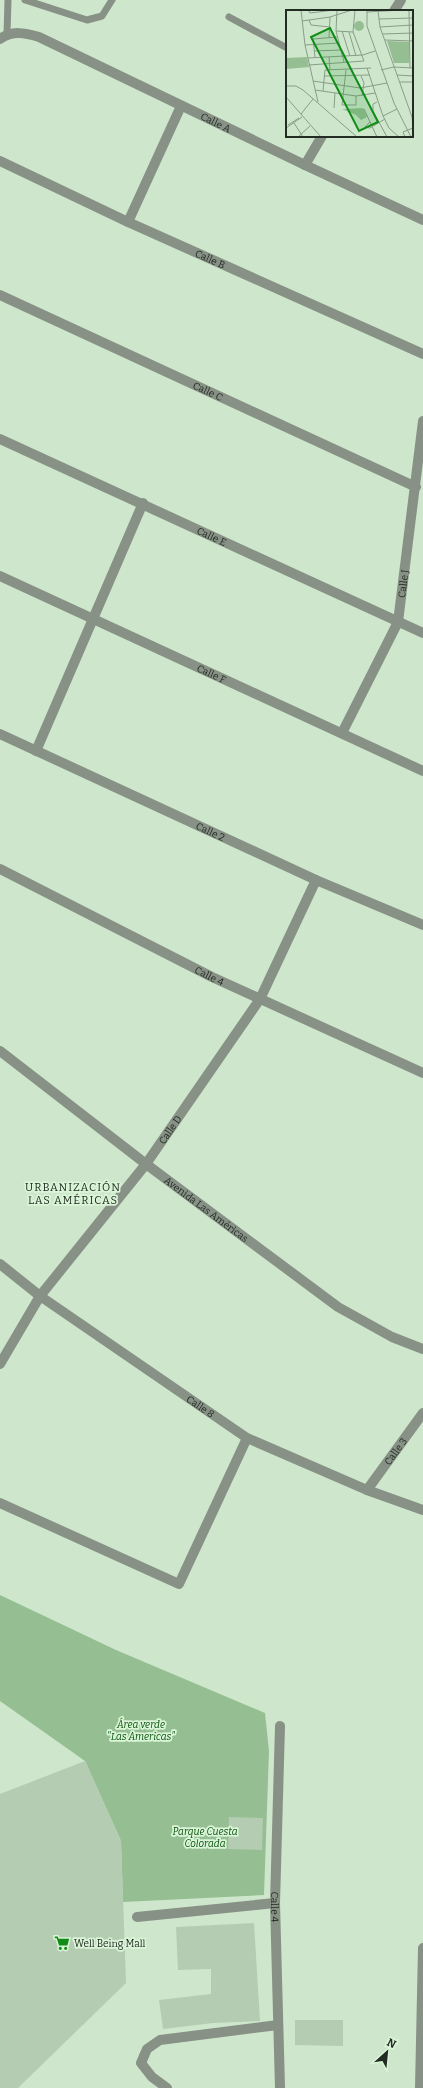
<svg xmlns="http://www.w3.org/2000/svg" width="423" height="2088" viewBox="0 0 423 2088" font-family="Bitter,serif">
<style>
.green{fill:#95bf92}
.building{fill:#b4ccb2}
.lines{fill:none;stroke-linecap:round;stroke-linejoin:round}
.service{stroke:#879186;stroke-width:7}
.minor{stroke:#879186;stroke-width:10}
.labels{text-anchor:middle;stroke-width:3.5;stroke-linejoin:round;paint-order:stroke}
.street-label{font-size:10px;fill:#232c22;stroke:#dbf5d9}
.park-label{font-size:10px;font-style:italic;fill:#08510c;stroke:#dbf5d9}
.poi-label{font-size:10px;fill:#232c22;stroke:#dbf5d9;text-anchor:start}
.neighbourhood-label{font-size:11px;letter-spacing:1px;fill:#232c22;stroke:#dbf5d9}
.inset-road{fill:none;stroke:#8a9c88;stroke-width:1}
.view{fill:#108d18;fill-opacity:0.15;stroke:#108d18;stroke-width:2}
.inset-edge{fill:none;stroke:#232c22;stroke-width:2}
</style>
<rect width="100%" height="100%" fill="#cee7cc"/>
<path class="green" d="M0,1595L116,1650L265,1713L269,1751L264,1895L123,1902L121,1841L85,1761L0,1701Z"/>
<path class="building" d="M85,1761L121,1841L126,1983L18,2088H0V1794Z
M229,1817L263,1818L262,1850L228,1849Z
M254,1923L260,2021L213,2023L163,2029L159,2000L211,1994V1969L178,1970L176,1927Z
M295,2020H343V2046L295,2045Z"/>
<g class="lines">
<path class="service" d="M25,0L87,20L102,16L112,0
M229,17L287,48
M7,34L8,0"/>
<g class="minor">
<path d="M394,11L401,0"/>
<path id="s1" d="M0,39C13,30 25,33 39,37L305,165L423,220"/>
<path id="s2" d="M0,161L128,222L423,354"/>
<path d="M305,165L322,136"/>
<path d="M128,222L181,106"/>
<path id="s3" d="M0,295L416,487"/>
<path id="s4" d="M0,439L423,633"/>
<path id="s5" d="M0,576L423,771"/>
<path id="s6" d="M342,733L398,622L423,421"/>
<path id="s7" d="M0,734L316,880L423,925"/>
<path d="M36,751L143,503"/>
<path id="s8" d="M0,869L212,977L423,1073"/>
<path id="s9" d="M0,1051L146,1164L338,1307L392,1337L423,1349"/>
<path id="s10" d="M0,1264L40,1296L247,1438L367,1490L423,1510"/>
<path id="s11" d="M0,1364L40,1296L146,1164L260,999L316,880"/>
<path id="s12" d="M367,1490L423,1413"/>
<path d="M0,1503L179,1584L247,1438"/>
<path id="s13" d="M280,1726L275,1903L280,2088"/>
<path d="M137,1917L275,1903"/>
<path d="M167,2088L152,2077L141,2063L147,2049L160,2040L278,2025"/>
<path d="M420,2088L423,1948"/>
</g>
</g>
<defs>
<g id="supermarket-bare" transform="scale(1.2)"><path d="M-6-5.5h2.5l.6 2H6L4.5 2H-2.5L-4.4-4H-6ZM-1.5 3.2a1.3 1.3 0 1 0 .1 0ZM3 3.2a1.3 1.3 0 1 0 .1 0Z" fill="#108d18" stroke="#dbf5d9" stroke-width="2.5" paint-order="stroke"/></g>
</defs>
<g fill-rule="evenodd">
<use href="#supermarket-bare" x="62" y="1943"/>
</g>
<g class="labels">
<g class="street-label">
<text dy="4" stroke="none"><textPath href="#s1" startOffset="237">Calle A</textPath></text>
<text dy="4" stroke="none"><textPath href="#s2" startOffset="232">Calle B</textPath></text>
<text dy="4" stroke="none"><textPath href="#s3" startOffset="229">Calle C</textPath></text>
<text dy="4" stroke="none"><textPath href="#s4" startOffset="233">Calle E</textPath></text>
<text dy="4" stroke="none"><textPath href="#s6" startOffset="163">Calle J</textPath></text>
<text dy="4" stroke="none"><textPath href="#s5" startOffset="233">Calle F</textPath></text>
<text dy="4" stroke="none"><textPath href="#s7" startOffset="232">Calle 2</textPath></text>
<text dy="4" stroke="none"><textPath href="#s8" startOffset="235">Calle 4</textPath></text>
<text dy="4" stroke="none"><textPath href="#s11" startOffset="290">Calle D</textPath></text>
<text dy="4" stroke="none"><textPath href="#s9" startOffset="260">Avenida Las Américas</textPath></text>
<text dy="4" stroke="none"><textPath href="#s10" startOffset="246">Calle 8</textPath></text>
<text dy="4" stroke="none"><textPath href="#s12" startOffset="48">Calle 3</textPath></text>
<text dy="4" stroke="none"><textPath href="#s13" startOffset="181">Calle 4</textPath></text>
</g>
<g class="park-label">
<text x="141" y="1728">Área verde<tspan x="141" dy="12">"Las Americas"</tspan></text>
<text x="205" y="1835">Parque Cuesta<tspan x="205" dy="12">Colorada</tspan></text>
</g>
<g class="poi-label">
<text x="74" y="1947">Well Being Mall</text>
</g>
<g class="neighbourhood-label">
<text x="73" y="1191">URBANIZACIÓN<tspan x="73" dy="13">LAS AMÉRICAS</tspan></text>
</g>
</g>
<g transform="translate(286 10)">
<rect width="127" height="127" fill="#cee7cc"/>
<path d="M68 16a5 5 0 1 1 10 0a5 5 0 1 1-10 0ZM101,31L124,32L123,53H108ZM21,47L23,57L0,59V48ZM77,98L81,107L75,110L70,105L56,99Z" fill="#95bf92"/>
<path class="inset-road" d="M15,0L19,35L32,92M22,0L24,3L48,0M51,0L50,21L58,52M81,0V16L108,93L125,127M123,0L124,58M92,1L94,17L126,107L127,118M81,2L116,0M93,9L127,8M23,10L25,15L44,17M16,11L44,7L66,0M94,17L127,15M50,21L67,22M56,21L64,46M63,22L70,46M97,24L127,23M43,28L44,7M99,30L127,31M19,35L53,33M28,41L55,40M29,47L27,29L51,27M43,47L44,60M22,48L77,45L89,41M23,55L78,51L67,22L69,0M81,58L97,106L103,118L113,127M60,60L56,95H70V86M95,60L108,57L127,58M111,65L127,66M38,66L84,65M75,66L78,73L76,86M27,71L74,78L101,73M114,72H127M0,76H10L17,80L71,127M29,80L70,86L89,83M37,81L39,60L85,58M0,87L35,127M91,92L87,94V101L101,127M48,98L49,83M78,99L91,127M15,104L27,89M97,106L111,99M84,112L79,117L84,118L99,109M8,113L17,127M2,115L13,108M0,118L16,107M12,127L24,116M119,127L117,122L127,118"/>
<path class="view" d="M44,18L92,112L73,121L25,27Z"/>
<rect width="127" height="127" class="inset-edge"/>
</g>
<g transform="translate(387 2052) rotate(27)" stroke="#dbf5d9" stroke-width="3" paint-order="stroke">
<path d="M0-3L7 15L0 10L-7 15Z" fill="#232c22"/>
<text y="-6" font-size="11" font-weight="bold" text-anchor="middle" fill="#232c22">N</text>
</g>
</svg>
